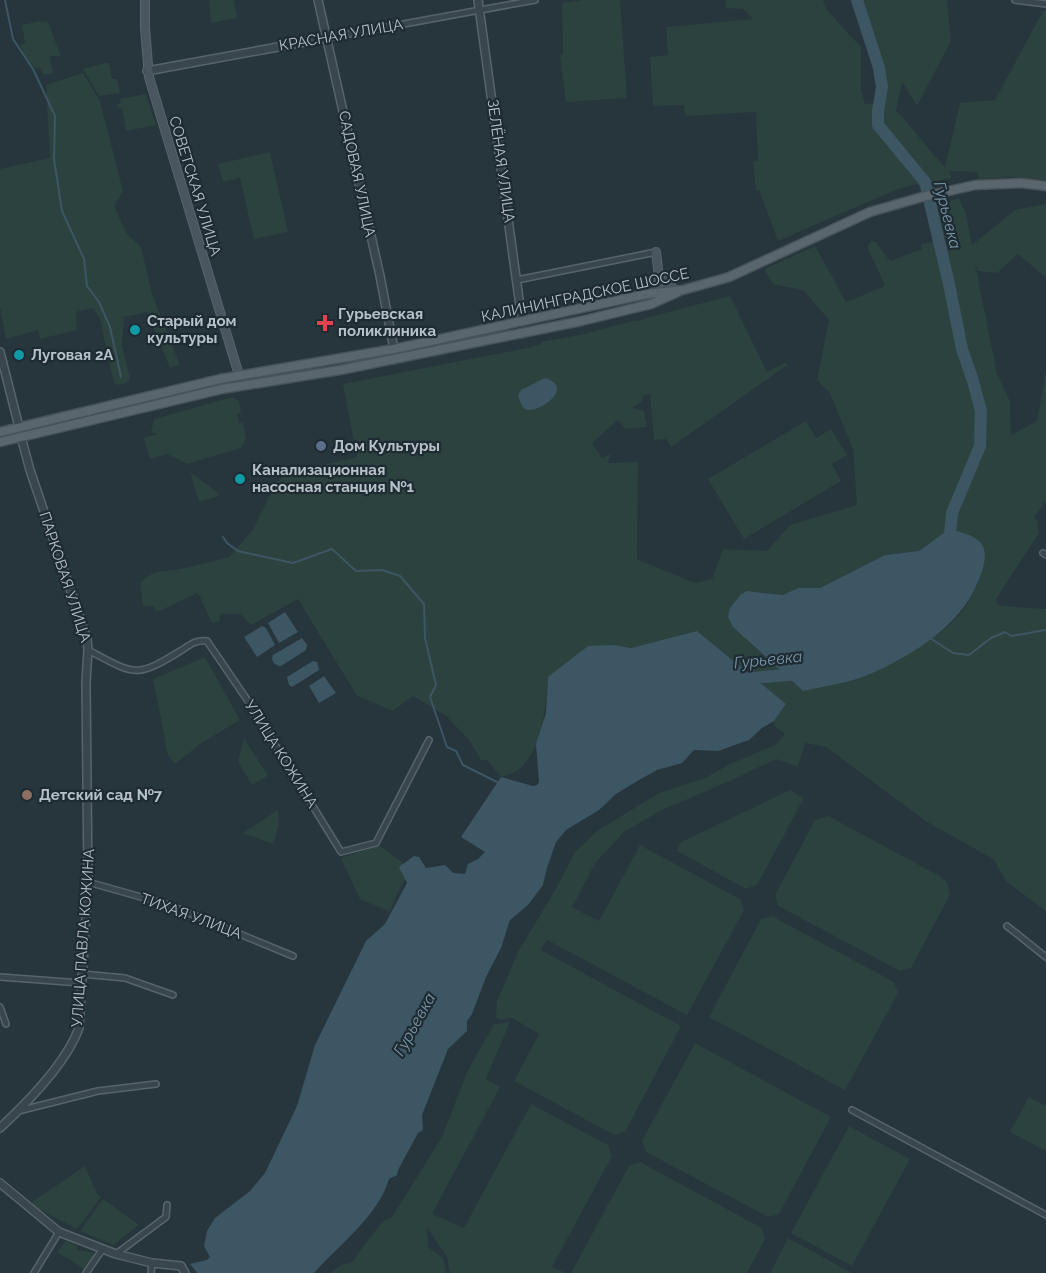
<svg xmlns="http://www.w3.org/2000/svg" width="1046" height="1273" viewBox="0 0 1046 1273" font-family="Raleway,sans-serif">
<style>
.green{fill:#2c423e;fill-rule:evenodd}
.water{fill:#3d5664}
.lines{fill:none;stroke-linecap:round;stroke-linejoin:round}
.stream{stroke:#3d5664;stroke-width:2}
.river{stroke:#3d5664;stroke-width:12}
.minor-casing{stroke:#58646b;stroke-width:8}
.tertiary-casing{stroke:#58646b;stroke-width:10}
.secondary-casing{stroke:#58646b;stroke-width:10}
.primary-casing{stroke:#475259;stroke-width:11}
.minor{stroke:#3a464d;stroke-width:5}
.tertiary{stroke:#3a464d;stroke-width:7}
.secondary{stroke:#495660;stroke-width:8}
.primary{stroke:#59666d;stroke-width:8}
.health-dot{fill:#e0444e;stroke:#1f2b32;stroke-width:2}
.culture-dot{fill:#0f9aa8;stroke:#1f2b32;stroke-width:2}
.service-dot{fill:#5c6f8a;stroke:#1f2b32;stroke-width:2}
.education-dot{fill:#8d6e63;stroke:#1f2b32;stroke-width:2}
.labels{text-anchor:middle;stroke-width:4.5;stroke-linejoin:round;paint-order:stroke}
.street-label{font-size:15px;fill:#b7c1c8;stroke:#1f2b32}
.poi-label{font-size:15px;font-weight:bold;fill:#b7c1c8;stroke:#1f2b32;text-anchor:start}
.water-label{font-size:16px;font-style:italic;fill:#7997a9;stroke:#1f2b32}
</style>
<rect width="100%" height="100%" fill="#27353d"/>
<path class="green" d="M209,0H234L237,18L211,23Z
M583,0H620L627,98L566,102L560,55H563L562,3Z
M726,0H823L826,9L861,47V90L865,104L876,103C877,99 880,93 880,89C880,58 853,32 856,0H947L951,41L917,106L902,82L896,111C914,128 927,149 945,167L960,103L995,100L1043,11H1046V180L1009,177L979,179L977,172L949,171L952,178L938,181L939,185L935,186L938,199H943L944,203L959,198L966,214L972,245L1015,210L1046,204V278L1018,254L997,273L978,271L975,264L997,374L1010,401L1011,435L1037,421L1046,372V501L1034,517L1037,520L1039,533L996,599L997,604L1002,606L1046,609V911L1007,882L993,859L927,822L826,747L805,743L798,767L776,759L730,781L662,810L624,832L596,862L572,907L599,921L640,845L740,899L744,910L687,1015L547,940L541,950L681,1026L625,1132L614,1135L514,1081L539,1034L512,1018L498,1020L496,1017L497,1001L518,952L557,887L575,852L597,831L659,793L705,778L730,764L775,745L785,734L774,726V721L786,704L697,631L631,648L614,645L548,677C546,706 543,751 518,770C514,774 506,775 501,777L487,760H481L469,740L445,715L413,696L393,711L357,696L298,599L251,625L240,614H221L219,622L212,623L198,593L157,612L153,606H143L140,584L145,578L156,572L181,569L229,557L252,531L276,483L288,473L357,457L343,384L527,348L541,344V342L584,334L636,320V322L649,317L730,296L767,372L786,362L788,367L786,366L671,447L666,439L654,440L650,394L644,395L642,401L632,408L644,411L647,427L625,429L618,420L592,443L602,458L610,454L608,463L638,462L637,559L695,583L712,579L723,549L767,551L790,525L857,505L853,449L830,393L817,380L829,320L803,290L773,284L764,269L815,246L846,302L885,286L867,246L871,241L876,242L890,261L922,249L921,244L936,241L927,206V203L932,201L928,188L923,189L917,184L898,189L778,241L759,190L756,191L753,162L758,160L756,112L685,116L684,105L653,106L650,57L668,55L666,27L753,19L743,9L725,8ZM949,529L979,582C974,591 969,602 963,610C929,655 854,672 803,691L745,638L730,608L740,595L757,592L783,595L798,588H820L885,555L919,551Z
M40,21L48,22L61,56H50L53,74H43L41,68L36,69L27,59L20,45L25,43L22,25Z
M105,63H109L112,79H117L120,93L99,96L83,69Z
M83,73L100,101L123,191L114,206L127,234L141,247L153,297L180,365L170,368L147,312L124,317L122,345L130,379C126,384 120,386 114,384L100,319L93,308L76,312L77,330L40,339L38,330L6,339L0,307V169L50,158L46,85Z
M146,94L156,125L126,131L122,108H118L117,104L121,103L120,99Z
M270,152L288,232L254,239L240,178L223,182L218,164Z
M232,397L239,401L241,412L237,414L239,423L243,422L246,439L241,448L187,464L167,454L150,459L144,438L157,434L151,432L154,419Z
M806,421L816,438L831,429L847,455L832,464L841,481L744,539L708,479Z
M190,472L217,492L219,496L199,502Z
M205,657L240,720L203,742L175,764L168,755L153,679Z
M244,738L268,776L252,785L238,762Z
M790,790L804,798L757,885L746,889L677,851L681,842Z
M278,810L279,825L273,844L243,833Z
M828,816L938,875L947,882L950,895L911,968L900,971L778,906L775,895L815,820Z
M379,845L411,869L398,892L390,912L360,899L341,858Z
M772,916L894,982L898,993L845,1090L709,1017L761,919Z
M510,1022L486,1079L500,1087L432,1214L464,1228L531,1104L608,1145L612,1156L552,1267L566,1273H450L447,1257L427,1227L428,1247L443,1258L446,1273H330L343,1264L351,1263L381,1223L392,1217L442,1137L467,1072L494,1024Z
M695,1043L831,1117L779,1214L768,1217L646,1152L642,1141Z
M1029,1097L1046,1106V1146L1044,1150L1010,1132Z
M849,1126L910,1159L852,1266L791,1233Z
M640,1162L762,1228L765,1239L747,1273H571L629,1166Z
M85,1166L97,1194L101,1197L77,1229L29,1204Z
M103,1199L139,1225L113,1245L80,1231Z
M788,1238L852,1273H770Z
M66,1241L77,1246V1250L95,1253L84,1269L57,1252Z"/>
<path class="water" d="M545,378C577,388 536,415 525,409C521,406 520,400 518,396L521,390Z
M949,529C975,536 992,540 982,571C967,622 917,653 870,674C850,683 825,686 803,691L733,627L728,617L730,608L740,595L747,591L783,595L798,588H820L885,555L919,551Z
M285,612L298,632L279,643L268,623Z
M262,626L266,628L275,645L257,657L244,637Z
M697,631L786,704L774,721L762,728L749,740L718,751L694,750L682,763L657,770L634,783L616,794L599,810L566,830L556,842L547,868L543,885L528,905L510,920L501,948L486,977L472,1014L467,1021V1031L448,1049L422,1115L423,1130L418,1133L398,1170L397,1175L389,1179C378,1216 338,1246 314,1273H197L190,1264L207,1260L210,1257L204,1246L207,1231L215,1218L250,1191L265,1173L297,1106L315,1045L366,941L385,924L407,883L399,867L414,856L419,857L426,868L445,865L453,873L465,874L468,864L478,859L485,852L461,837L501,777L533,786L537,785L539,782L536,744L546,713L548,677L588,646L614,645L631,648Z
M302,638L307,645L306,650L281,666C275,666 270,660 273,655Z
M313,661L317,662L319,670L292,687L289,685L287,677Z
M324,676L336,693L319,703L309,686Z"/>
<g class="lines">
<path class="stream" d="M5,0L13,39L33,69L55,116L54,159L62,211L84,259L87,286L99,302L110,327L121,377
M223,537L227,543L238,551L293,563L332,549L356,571L382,570L400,576L424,604L425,638L436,685L430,697L447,747L456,751L463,765L497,782
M930,638L953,653L969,655L991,638L1005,632L1011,636L1046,630"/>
<path class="river" d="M857,0L879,68L882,87L878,111V125L925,182L949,284L962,349L973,381L981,411L980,446L952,513L949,544
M739,679L800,674"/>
<g class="minor-casing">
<path id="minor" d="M1015,0L1046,4
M327,38L535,0
M517,280L656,252
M1043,553L1046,555
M88,650C135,675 135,679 182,650C191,644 196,640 207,641L250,704L341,852L376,843L429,740
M88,882L169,905L293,956
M1007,926L1046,957
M82,974L125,978L173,995
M0,977L81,983
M0,1007L6,1024
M852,1110L1046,1215
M18,1111L98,1091L156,1084
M116,1254L166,1217L167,1205
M34,1273L59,1232
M86,1273L102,1250
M151,1273L152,1263"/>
</g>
<g class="tertiary-casing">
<path id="tertiary" d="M318,0L380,276L394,349
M478,0L522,321
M147,71L327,38
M0,352L19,427
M0,1128C28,1102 66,1064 79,1028L88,882L86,682L88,650L87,639L30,470L21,437
M0,1183L59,1232L116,1254L152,1263L181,1266L185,1273"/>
</g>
<g class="secondary-casing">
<path id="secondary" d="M145,0V28L149,77L239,375
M656,252L659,277L657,292
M659,277L677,291"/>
</g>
<g class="primary-casing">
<path id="primary" d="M0,432L220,379L394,349L647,294L683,290L729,277L870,212L922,197L975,185L1021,183L1046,186
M0,442L222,389L340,370L581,321L651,304L678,292"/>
</g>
<use href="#minor" class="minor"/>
<use href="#tertiary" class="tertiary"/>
<use href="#secondary" class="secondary"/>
<use href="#primary" class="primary"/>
</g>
<path class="health-dot" d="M322 314h6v6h6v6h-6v6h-6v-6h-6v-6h6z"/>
<g class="culture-dot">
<circle cx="135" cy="330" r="6"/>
<circle cx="19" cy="355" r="6"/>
<circle cx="240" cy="479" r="6"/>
</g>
<circle class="service-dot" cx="321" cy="446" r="6"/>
<circle class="education-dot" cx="27" cy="795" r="6"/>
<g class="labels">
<g class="street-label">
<text transform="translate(341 35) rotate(-10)" y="5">КРАСНАЯ УЛИЦА</text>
<text transform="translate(501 161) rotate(82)" y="5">ЗЕЛЁНАЯ УЛИЦА</text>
<text transform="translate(357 174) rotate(78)" y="5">САДОВАЯ УЛИЦА</text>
<text transform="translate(195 186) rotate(73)" y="5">СОВЕТСКАЯ УЛИЦА</text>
<text transform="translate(585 295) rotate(-12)" y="5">КАЛИНИНГРАДСКОЕ ШОССЕ</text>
<text transform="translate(65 577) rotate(72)" y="5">ПАРКОВАЯ УЛИЦА</text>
<text transform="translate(281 754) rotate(58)" y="5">УЛИЦА КОЖИНА</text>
<text transform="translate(191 916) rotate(20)" y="5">ТИХАЯ УЛИЦА</text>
<text transform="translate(83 938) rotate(-86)" y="5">УЛИЦА ПАВЛА КОЖИНА</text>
</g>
<g class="poi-label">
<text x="338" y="319">Гурьевская<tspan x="338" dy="17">поликлиника</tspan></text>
<text x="147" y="326">Старый дом<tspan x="147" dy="17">культуры</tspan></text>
<text x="31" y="360">Луговая 2А</text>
<text x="333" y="451">Дом Культуры</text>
<text x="252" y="475">Канализационная<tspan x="252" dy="17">насосная станция №1</tspan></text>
<text x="39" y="800">Детский сад №7</text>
</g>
<g class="water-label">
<text transform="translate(948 215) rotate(76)" y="6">Гурьевка</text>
<text transform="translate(768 659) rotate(-6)" y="6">Гурьевка</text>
<text transform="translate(414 1024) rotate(-61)" y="6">Гурьевка</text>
</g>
</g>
</svg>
